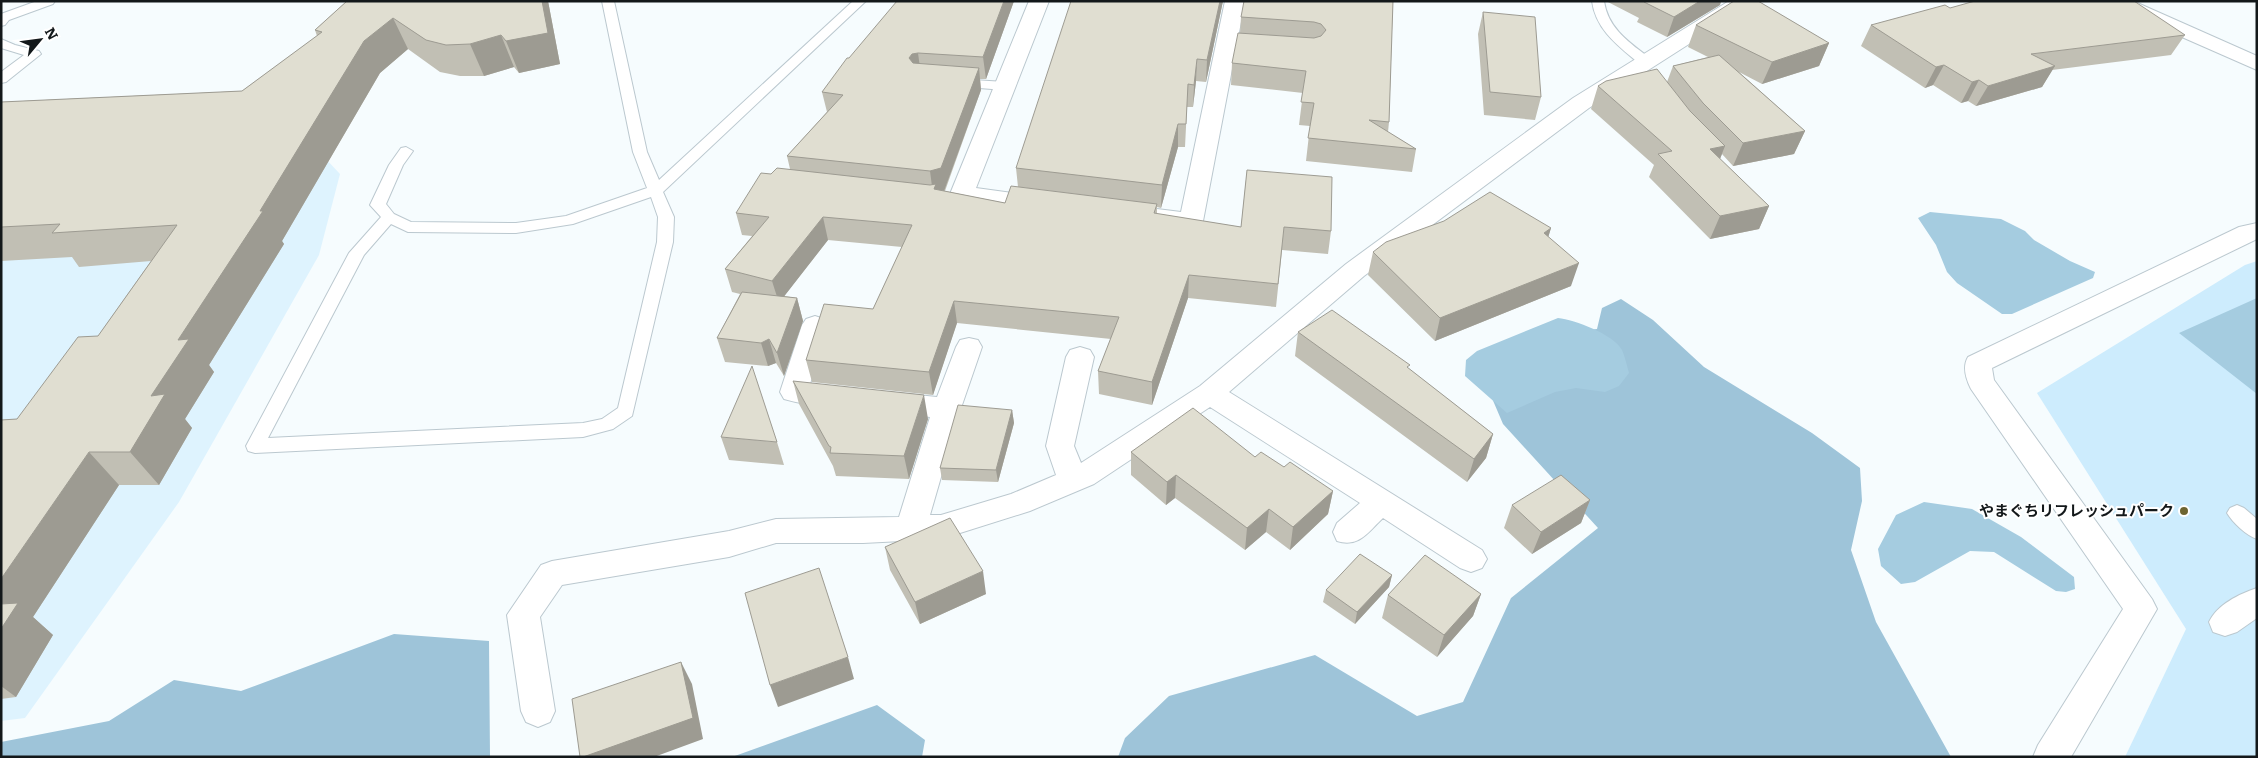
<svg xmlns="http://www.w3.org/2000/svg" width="2258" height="758" viewBox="0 0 2258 758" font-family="Literata,'Noto Sans JP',serif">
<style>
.built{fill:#def3fe}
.green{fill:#cdecfd}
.forest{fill:#9ec4d9}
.water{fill:#a5cce0}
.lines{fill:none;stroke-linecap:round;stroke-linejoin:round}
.service-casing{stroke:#bbc8cf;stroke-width:2}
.minor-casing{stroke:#bbc8cf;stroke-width:2}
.service{fill:#fff;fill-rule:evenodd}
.minor{fill:#fff;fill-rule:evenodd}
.wall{fill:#c1bfb4}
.shaded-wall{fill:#9d9b92}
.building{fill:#e0ded1;stroke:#9d9b92}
.poi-dot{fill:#6d6431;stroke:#fff;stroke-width:2}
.labels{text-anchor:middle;stroke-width:4;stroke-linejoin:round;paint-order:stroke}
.poi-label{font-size:15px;font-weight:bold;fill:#13181a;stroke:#fff;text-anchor:end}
</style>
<rect width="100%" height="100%" fill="#f6fcfe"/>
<path class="built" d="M325,158L340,174L319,255L179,502L25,718L1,721V170Z"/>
<path class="green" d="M2257,261V757H2125L2186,629L2037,393L2245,265Z"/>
<path class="forest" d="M1621,299L1653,320L1704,367L1812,433L1860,468L1862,501L1851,550L1876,622L1951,757H1118L1125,738L1169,696L1315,655L1417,716L1463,702L1511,598L1598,528L1503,424L1477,363L1542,335L1597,329L1602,308Z
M394,634L489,641L490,757H1V742L109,721L174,680L241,691Z
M877,705L925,740L922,757H732Z"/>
<path class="water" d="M1930,212L2001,219L2025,231L2034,240L2070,261L2095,272L2093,278L2012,314H2002L1957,283L1947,272L1936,245L1918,218Z
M2257,298V394L2179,333Z
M1558,318C1575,320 1613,334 1622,350C1625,357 1627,366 1629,373L1619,386L1605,392L1576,388L1555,392L1507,413L1465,376L1466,360L1477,351Z
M1924,502L1972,509L2021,537L2074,577L2075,589L2066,592L2056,591L1994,552L1970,551L1915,582L1901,584L1881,566L1878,549L1896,515Z"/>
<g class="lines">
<g class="service-casing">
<path id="service" d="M37,1H55L53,4L9,20L5,25L1,26V14Z
M602,1H614L647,152L659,180L853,1H866L663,192L674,217L673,242L632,416L613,429L583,437L255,453L248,451L246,446L349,253L381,217L370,205L389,165L401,148L406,147L413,151L403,165L386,204L394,214L411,222L516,223L566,216L647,188L633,152ZM651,197L658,217L657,242L618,408L602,419L583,423L268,438L364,255L391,224L408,232L516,233L573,224Z
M1592,1H1604C1608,29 1630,43 1651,59L1653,62L1651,65H1641C1620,47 1596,31 1592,1Z
M1,39L15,45L39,51L41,54L6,82L1,83V72L24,55L1,48Z
M958,79L1005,82L1012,86L1005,90L953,86L951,83L953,80Z
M2237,505L2244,508L2257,519V539C2246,535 2233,523 2227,513L2230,508Z"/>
</g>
<g class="minor-casing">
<path id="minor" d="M1029,1H1049L976,188L1042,197L1050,199L1054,204L1050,209L1042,211L954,199L950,194Z
M1225,1H1245L1203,221L1200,226L1191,229L1148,222L1145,217L1148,212L1157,209L1181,212Z
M1729,1H1753L1750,5L1589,108L1364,276L1229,392L1482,550L1487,559L1482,568L1471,572L1460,568L1383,518C1368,532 1359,548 1337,541L1333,532L1337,523L1360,503L1210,407L1094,484L1030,511L941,539L863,543H776L729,557L562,585L540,617L555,711L550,722L538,727L526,722L521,711L507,615L541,565L552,561L729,531L776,519L899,517L930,417L887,412L877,409L873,402L877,395L887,392L937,397L956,347L960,340L969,338L978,340L982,347L961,408L930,515H941L1011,494L1056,475L1046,446L1066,357L1070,350L1080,347L1090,350L1094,357L1074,446L1081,463L1200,386L1346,264L1573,98Z
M2106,1H2133L2257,56V70L2109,5Z
M2257,223V239L1992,368L1994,380L2152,599L2157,609L2071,757H2033L2038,745L2123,609L1971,389C1966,379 1962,367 1968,357L2239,227Z
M815,316L824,319L828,325L810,384L842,389L846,396L842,403C824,408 802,404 784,399L780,392L802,325L806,319Z
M2257,588V618L2237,632L2225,636L2213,632L2209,622C2217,605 2239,594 2257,588Z"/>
</g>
<use href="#service" class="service"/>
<use href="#minor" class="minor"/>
</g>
<path class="wall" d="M347,1H548L560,64L519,73L514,67L484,76H460L440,72L408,49L380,73L282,241L284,244L209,365L214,372L185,419L192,428L159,485H119L33,617L53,635L16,697L1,699V420L17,419L98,336L151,261L79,267L72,257L1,261V102L242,91L317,36L315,30Z
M1014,1L986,79H980L981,90L945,191L1005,203L1018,187L1016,168L1223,1L1206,82L1196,81L1193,107H1187L1185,147H1178L1161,208L1157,207V214L1241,227L1247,170L1331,231L1328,254L1282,250L1276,307L1188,298L1152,405L1099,394L1098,371L1111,339L957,323L933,395L812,382L806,360L873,309L902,247L828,240L784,296L797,298L803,321L784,376L776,363L768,366L725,362L717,338L740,294L732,292L725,269L752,236L742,235L736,213L771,174L790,169L787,156L827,112L822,92L849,58Z
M1393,1L1389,122L1388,132L1416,149L1412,172L1306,161L1310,126L1299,125L1303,93L1231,85L1232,63L1240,33L1241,17Z
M1606,1H1721L1720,5L1667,37L1637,22L1639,18Z
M1483,12L1541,97L1535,120L1484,115L1478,34Z
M1696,25L1829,43L1819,66L1762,84L1739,72L1805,131L1794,154L1733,166L1722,154L1720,159L1769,206L1759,229L1710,239L1649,177L1654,165L1591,109L1598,86L1667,82L1673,66L1708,57L1688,47Z
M1871,25L2185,35L2171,55L2052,70L2042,87L1976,106L1968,101L1961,103L1933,85L1925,88L1861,46Z
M1551,228L1548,237L1571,286L1435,341L1368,275L1373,252Z
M1298,332L1409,369L1493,434L1486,458L1467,482L1295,356Z
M793,381L928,419L909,479L836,476L833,466L799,404Z
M1012,410L1014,423L998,482L942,480L940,468Z
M721,437L777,442L784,465L729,460Z
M1131,452L1255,457L1284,467L1333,491L1328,514L1290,550L1266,532L1245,550L1175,498L1166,505L1131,475Z
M1590,500L1581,523L1532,554L1504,528L1512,505Z
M885,547L986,594L920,624L890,570Z
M1392,575L1389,587L1355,624L1323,602L1326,590Z
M1481,594L1473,616L1437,657L1382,618L1388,595Z"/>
<path class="shaded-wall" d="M542,1H548L560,64L519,73L506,41Z
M1004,1H1014L986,79L983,57Z
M1220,1H1223L1206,82L1207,60Z
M1700,1H1721L1720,5L1667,37L1674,17Z
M393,18L408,49L380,73L282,241L284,244L209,365L214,372L185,419L192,428L159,485L130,452L151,396L178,340L364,41Z
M501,35L514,67L484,76L470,44Z
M1829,43L1819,66L1762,84L1772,62Z
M918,53L921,75L916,76L909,58L912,54Z
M1197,59L1196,81L1193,107L1194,85Z
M1944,65L1933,85L1925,88L1936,67Z
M2055,66L2042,87L1976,106L1988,86Z
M979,68L981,90L944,191L933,194L930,171Z
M1979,80L1968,101L1961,103L1972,82Z
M1178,124V147L1161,208L1162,185Z
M1805,131L1794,154L1733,166L1743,143Z
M1725,146L1716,169L1710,149Z
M1769,206L1759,229L1710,239L1720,216Z
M823,217L828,240L779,303L772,281Z
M1551,228L1544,251V233Z
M1579,263L1571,286L1435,341L1440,318Z
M1189,275L1188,298L1152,405V382Z
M797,298L803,321L784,376L777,353Z
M954,301L957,323L933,395L929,372Z
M769,339L776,363L768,366L761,343Z
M924,395L928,419L909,479L904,456Z
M1012,410L1014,423L998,482L996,470Z
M1493,434L1486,458L1467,482L1474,459Z
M89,452L119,485L33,617L53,635L16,697L1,686V579Z
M1176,475L1175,498L1166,505L1167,482Z
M1333,491L1328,514L1290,550L1293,527Z
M1590,500L1581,523L1532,554L1541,532Z
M1269,509L1266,532L1245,550L1247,528Z
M983,571L986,594L920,624L915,602Z
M1392,575L1389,587L1355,624L1357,612Z
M1481,594L1473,616L1437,657L1444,635Z
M848,657L854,679L778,707L770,685Z
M681,662L692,684L703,739L654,757H583Z"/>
<path class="building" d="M347,1H542L548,33L506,41L501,35L470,44L446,45L426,40L393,18L364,41L260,211H263L178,340L189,339L151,396L165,394L130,452H89L1,579V420L17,419L78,337L98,336L177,225L52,233L60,224L1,227V102L242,91L322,32L315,30Z
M897,1H1004L983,57L918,53L912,54L909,58L913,63L979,68L941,168L930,171L787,156L843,95L822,92L847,58H849Z
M1071,1H1220L1207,60L1197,59L1194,85L1188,84L1186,124H1178L1162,185L1016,168Z
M1244,1H1393L1389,122L1369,120L1416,149L1308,138L1314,103L1301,102L1306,71L1232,63L1238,33L1314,38L1321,36L1326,30L1321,24L1314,22L1241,17Z
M1646,1H1700L1674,17L1644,2Z
M1734,1H1758L1829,43L1772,62L1696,25Z
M1975,1H2134L2185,35L2031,54L2055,66L1988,86L1979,80L1972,82L1944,65L1936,67L1871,25L1945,5L1950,8Z
M1483,12L1535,17L1541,97L1490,92Z
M1719,55L1805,131L1743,143L1703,103L1673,66Z
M1657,69L1690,111L1725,146L1710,149L1769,206L1720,216L1658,154L1672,151L1598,86L1606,81Z
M777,168L930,185L936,184L934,189L1005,203L1011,186L1157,204L1154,213L1241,227L1247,170L1332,177L1331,231L1284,227L1278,284L1189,275L1152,382L1098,371L1119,317L954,301L929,372L806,360L824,304L873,309L912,225L823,217L772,281L725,269L769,217L736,213L761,173L771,174Z
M1490,192L1551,228L1544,233L1579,263L1440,318L1373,252L1386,242L1444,221Z
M742,292L797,298L777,353L769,339L761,343L717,338Z
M1332,310L1410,365L1407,367L1493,434L1474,459L1298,332Z
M752,366L777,442L721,437Z
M793,381L924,395L904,456L830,453L831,447L829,446Z
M958,405L1012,410L996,470L940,468Z
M1193,408L1255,457L1261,452L1284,467L1290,462L1333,491L1293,527L1269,509L1247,528L1176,475L1167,482L1131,452Z
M1561,475L1590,500L1541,532L1512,505Z
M950,518L983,571L915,602L885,547Z
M1360,554L1392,575L1357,612L1326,590Z
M1425,555L1481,594L1444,635L1388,595Z
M819,568L848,657L770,685L745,593Z
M18,603L1,629V604Z
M681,662L693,718L583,757H580L572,699Z"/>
<circle class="poi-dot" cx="2184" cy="511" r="5"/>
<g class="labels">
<g class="poi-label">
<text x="2174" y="516">やまぐちリフレッシュパーク</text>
</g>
</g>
<rect width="2258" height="758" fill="none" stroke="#13181a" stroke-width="5"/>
<g transform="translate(40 40) rotate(61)" stroke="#ffffff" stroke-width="4" paint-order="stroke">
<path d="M0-4L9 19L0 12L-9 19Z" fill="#13181a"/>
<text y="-8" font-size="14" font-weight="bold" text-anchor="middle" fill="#13181a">N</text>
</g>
</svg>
